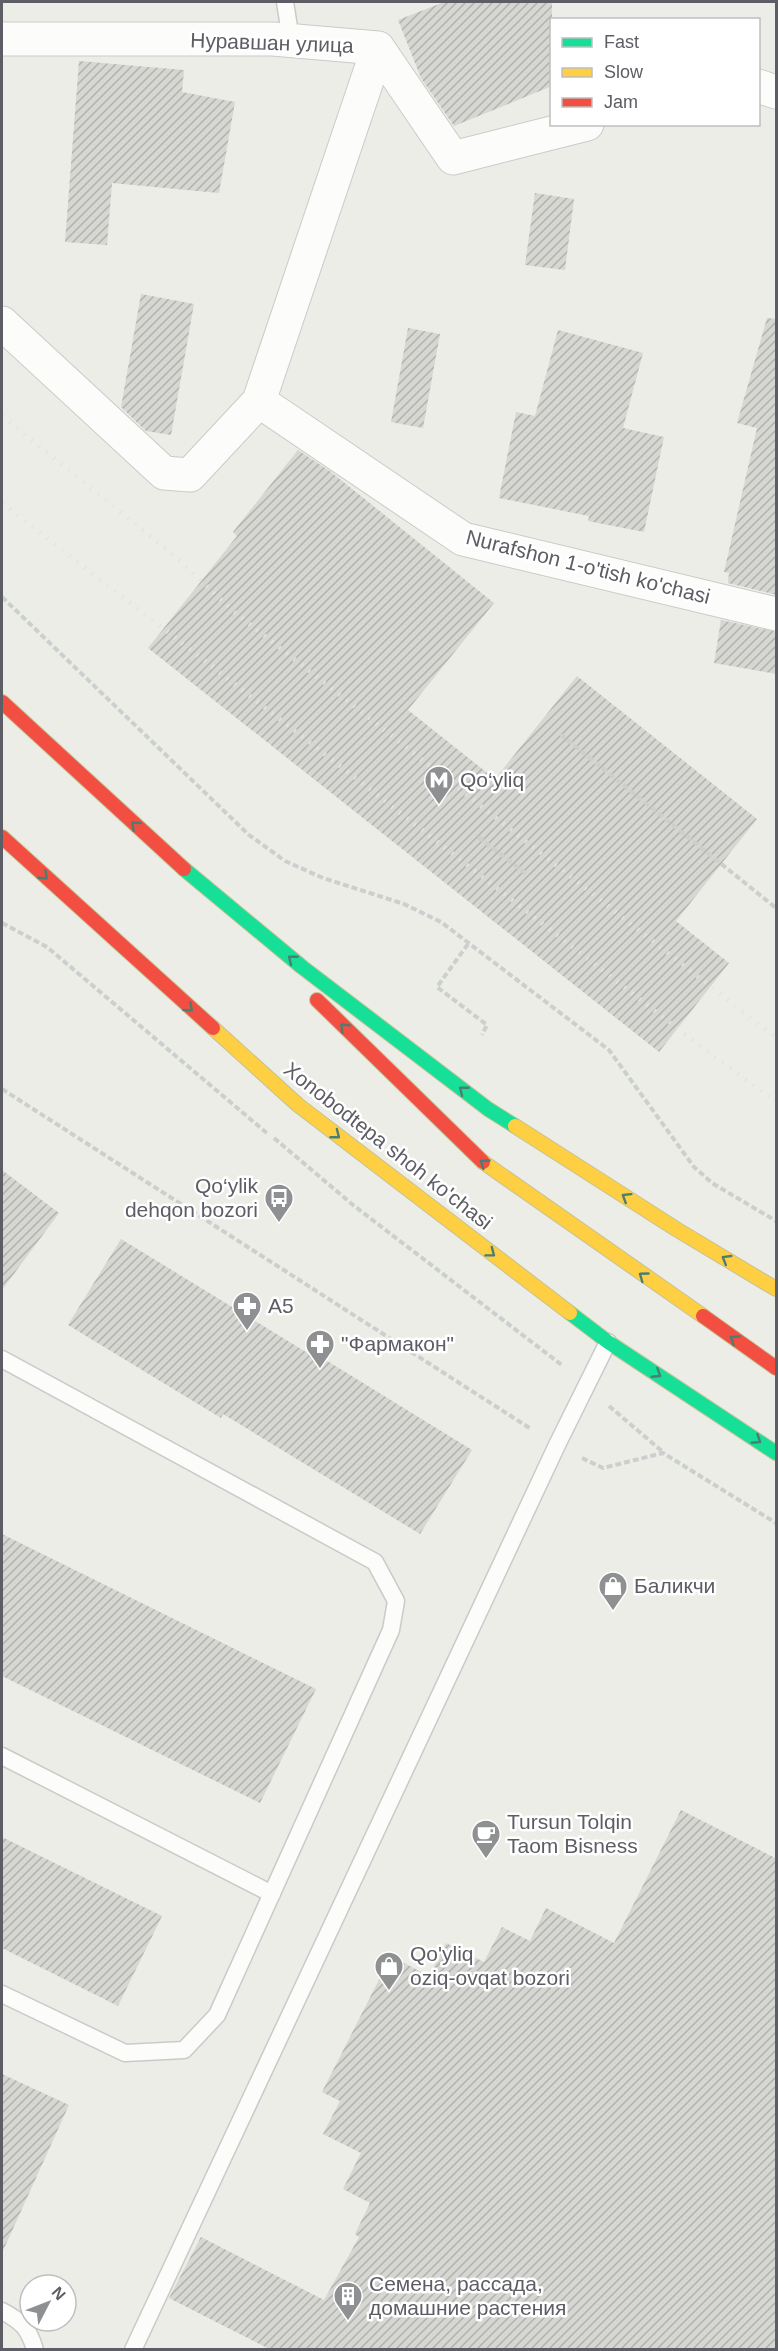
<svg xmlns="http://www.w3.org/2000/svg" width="778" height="2351" viewBox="0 0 778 2351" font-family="Arial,sans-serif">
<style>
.building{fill:url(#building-hatch)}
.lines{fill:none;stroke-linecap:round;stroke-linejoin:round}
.lane-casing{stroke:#cacbc9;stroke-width:19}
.street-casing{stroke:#cacbc9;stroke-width:35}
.fast-casing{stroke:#c4c294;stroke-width:16}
.slow-casing{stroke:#c4c294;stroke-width:16}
.jam-casing{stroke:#c4c294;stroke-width:16}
.path{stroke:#cbcfce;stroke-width:4;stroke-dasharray:6 3;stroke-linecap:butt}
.lane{stroke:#fcfcfb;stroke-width:16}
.street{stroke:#fcfcfb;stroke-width:33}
.fast{stroke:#16e098;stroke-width:14}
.slow{stroke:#ffcf43;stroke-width:14}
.jam{stroke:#f24e42;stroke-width:14}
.rail{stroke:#e4e4e4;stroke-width:4.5;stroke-dasharray:1.5 8;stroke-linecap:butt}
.oneway{stroke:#4b7e72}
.labels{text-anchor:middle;stroke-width:5;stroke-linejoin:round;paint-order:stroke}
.street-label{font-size:21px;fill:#5d5e65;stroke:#fff}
.poi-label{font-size:21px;fill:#5d5e65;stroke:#fff;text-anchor:start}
</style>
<defs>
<pattern id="building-hatch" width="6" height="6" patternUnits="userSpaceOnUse" patternTransform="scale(1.5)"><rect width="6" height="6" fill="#d6d6d2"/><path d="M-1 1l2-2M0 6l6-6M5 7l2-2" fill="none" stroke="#b1b1ae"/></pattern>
</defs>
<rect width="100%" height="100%" fill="#ecede7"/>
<path class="building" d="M444,2H552V86L454,126L421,78L398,20Z
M79,61L184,70L182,92L235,102L219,193L112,183L107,245L65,242Z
M535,193L574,199L565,270L525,265Z
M141,294L194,304L171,435L146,431L121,407Z
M767,318L777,319V595L728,583L729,573L724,572L757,428L737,423Z
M408,328L440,334L423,428L391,422Z
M558,330L643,353L623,428L664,437L644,532L588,521L589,516L499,498L516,412L535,416Z
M298,450L331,472L494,603L408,710L495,779L577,676L757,819L676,921L729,963L659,1052L148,648L237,536L233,532Z
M721,620L777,632V674L714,663Z
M2,1170L59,1213L2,1290Z
M121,1239L314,1357L316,1354L472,1450L420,1534L223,1414L221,1418L68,1325Z
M2,1534L316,1689L260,1803L2,1676Z
M681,1810L777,1859V2349H269L169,2298L201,2237L324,2300L359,2237L355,2234L370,2203L343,2189L361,2153L323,2134L340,2101L322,2092L391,1956L429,1976L446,1943L484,1962L502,1927L530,1941L546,1908L614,1943Z
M2,1837L162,1916L118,2006L2,1948Z
M2,2074L69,2105L2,2253Z"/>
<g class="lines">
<g class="lane-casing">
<path id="lane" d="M285,2L291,40
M2,1359L375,1562L396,1601L391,1630L217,2015L184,2050L125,2053L2,1994
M2,1756L272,1894
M2,2311C21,2321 29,2328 35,2350
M133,2350L557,1445L608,1342"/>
</g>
<g class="street-casing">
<path id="street" d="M2,39H273L378,48L453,158L587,124
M758,86L776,92
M2,323L164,473L190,475L259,401L378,48
M259,401L463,539L776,614"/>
</g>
<g class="fast-casing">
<path id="fast" d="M184,869L302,967L488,1109L515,1126
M570,1313L608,1342L776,1453"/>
</g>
<g class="slow-casing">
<path id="slow" d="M213,1028L298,1105L570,1313
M515,1126L676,1229L776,1289
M483,1162L703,1316"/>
</g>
<g class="jam-casing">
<path id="jam" d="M2,702L184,869
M2,837L213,1028
M317,1000L483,1162
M703,1316L776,1368"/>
</g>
<path class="path" d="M2,597L249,835L285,861L323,878L404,904L441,922L609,1050L694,1167L712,1183L776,1221
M560,734L776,908
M478,837L528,875
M2,923L47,947L268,1134
M468,944L437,987L487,1025L482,1035
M2,1089L531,1429
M274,1138L353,1205L563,1366
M609,1406L663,1452
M582,1458L603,1468L663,1453L776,1523"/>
<use href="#lane" class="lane"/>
<use href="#street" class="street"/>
<use href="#fast" class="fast"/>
<use href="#slow" class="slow"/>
<use href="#jam" class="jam"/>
<path class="rail" d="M2,416L178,559L233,611L776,1038
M2,503L683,1033L776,1102"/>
</g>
<defs><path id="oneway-chevron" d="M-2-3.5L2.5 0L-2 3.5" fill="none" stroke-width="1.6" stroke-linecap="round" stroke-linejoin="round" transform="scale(1.5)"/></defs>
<g class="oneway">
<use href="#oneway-chevron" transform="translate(135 825) rotate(-138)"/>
<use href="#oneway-chevron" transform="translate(44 876) rotate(43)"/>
<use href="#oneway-chevron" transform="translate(292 959) rotate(-141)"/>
<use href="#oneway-chevron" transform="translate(189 1008) rotate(42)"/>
<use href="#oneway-chevron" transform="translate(344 1027) rotate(-135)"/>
<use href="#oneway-chevron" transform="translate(463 1090) rotate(-142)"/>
<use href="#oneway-chevron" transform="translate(336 1135) rotate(38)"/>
<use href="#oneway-chevron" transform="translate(484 1163) rotate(-144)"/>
<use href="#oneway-chevron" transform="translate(626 1197) rotate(-148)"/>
<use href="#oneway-chevron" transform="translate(491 1253) rotate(37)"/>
<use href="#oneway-chevron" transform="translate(726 1259) rotate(-149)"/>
<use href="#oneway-chevron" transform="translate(643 1276) rotate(-144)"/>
<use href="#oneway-chevron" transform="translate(734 1339) rotate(-146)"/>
<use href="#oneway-chevron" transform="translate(657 1374) rotate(33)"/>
<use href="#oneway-chevron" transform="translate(757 1440) rotate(33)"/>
</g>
<defs>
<g id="metro-pin" transform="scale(1.5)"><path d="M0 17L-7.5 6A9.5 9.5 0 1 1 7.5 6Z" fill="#8f9092" stroke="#fff"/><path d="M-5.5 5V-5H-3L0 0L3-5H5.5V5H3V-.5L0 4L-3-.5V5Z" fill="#fff"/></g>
<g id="bus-pin" transform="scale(1.5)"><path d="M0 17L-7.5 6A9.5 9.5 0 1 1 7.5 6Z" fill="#8f9092" stroke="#fff"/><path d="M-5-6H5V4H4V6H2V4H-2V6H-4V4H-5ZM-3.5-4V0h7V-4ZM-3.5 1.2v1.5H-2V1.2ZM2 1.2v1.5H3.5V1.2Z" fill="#fff"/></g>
<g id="pharmacy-pin" transform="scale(1.5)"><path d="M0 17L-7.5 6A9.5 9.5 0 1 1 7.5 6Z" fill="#8f9092" stroke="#fff"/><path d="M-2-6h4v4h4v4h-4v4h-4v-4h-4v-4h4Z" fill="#fff"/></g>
<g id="shop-pin" transform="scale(1.5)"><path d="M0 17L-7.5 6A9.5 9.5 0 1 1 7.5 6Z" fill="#8f9092" stroke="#fff"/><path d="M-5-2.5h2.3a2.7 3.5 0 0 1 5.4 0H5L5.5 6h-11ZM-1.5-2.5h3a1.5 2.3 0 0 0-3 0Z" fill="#fff"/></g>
<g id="cafe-pin" transform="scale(1.5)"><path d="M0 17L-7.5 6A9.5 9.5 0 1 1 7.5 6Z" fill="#8f9092" stroke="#fff"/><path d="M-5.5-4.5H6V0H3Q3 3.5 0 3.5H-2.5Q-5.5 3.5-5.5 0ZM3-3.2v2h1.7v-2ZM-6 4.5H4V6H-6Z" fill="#fff"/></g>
<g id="building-pin" transform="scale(1.5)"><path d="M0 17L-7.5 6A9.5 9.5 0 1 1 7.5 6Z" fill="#8f9092" stroke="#fff"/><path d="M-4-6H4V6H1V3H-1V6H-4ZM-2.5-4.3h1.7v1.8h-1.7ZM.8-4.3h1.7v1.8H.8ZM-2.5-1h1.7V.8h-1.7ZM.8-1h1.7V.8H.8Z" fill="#fff"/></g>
</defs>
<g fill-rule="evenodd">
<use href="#metro-pin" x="439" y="780"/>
<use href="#bus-pin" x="279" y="1198"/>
<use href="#pharmacy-pin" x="247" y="1306"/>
<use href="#pharmacy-pin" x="320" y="1344"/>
<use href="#shop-pin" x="613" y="1586"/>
<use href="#cafe-pin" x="486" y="1834"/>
<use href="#shop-pin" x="389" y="1966"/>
<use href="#building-pin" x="348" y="2296"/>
</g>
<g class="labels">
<g class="street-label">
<text transform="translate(272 43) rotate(2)" y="7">Нуравшан улица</text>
<text transform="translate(588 567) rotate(14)" y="7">Nurafshon 1-o'tish ko'chasi</text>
<text transform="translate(388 1146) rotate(38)" y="7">Xonobodtepa shoh ko'chasi</text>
</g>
<g class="poi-label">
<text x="460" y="787">Qo‘yliq</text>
<text x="258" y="1193" text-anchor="end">Qo‘ylik<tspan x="258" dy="24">dehqon bozori</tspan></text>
<text x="268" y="1313">А5</text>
<text x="341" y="1351">"Фармакон"</text>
<text x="634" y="1593">Баликчи</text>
<text x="507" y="1829">Tursun Tolqin<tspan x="507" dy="24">Taom Bisness</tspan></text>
<text x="410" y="1961">Qo'yliq<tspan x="410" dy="24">oziq-ovqat bozori</tspan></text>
<text x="369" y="2291">Семена, рассада,<tspan x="369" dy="24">домашние растения</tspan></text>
</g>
</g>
<rect width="778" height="2351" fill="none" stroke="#5d5e65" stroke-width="6"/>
<rect x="550" y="18" width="210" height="108" fill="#ffffff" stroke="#bebfc1" stroke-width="1.5"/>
<rect x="562" y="38" width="30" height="9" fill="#16e098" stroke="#bebfc1" stroke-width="1.5"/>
<text x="604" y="48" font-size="18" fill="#5d5e65">Fast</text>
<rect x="562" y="68" width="30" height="9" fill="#ffcf43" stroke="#bebfc1" stroke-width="1.5"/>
<text x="604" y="78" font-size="18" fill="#5d5e65">Slow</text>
<rect x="562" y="98" width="30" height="9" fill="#f24e42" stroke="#bebfc1" stroke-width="1.5"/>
<text x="604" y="108" font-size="18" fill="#5d5e65">Jam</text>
<g transform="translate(48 2303) rotate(48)"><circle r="28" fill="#ffffff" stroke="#bebfc1" stroke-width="1.5"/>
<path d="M0-4.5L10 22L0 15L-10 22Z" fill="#8f9092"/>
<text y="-9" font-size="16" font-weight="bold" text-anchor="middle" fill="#5d5e65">N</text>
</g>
</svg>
